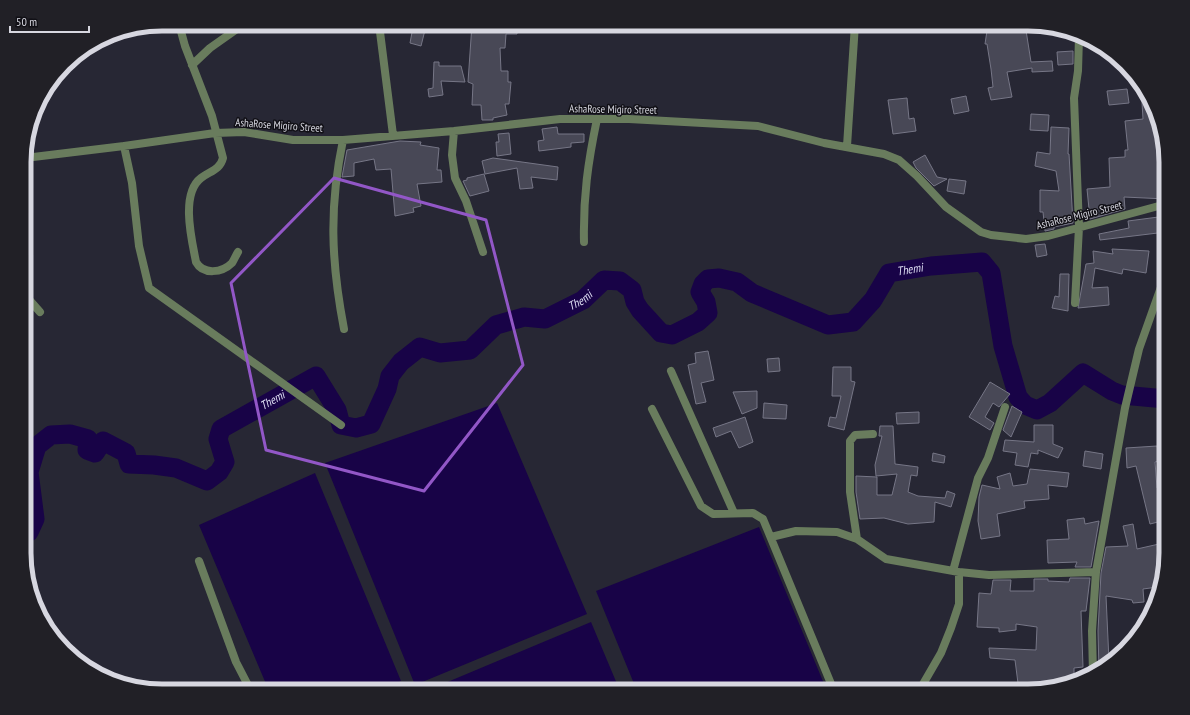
<svg xmlns="http://www.w3.org/2000/svg" width="1190" height="715" viewBox="0 0 1190 715" font-family="'PT Sans Narrow',sans-serif">
<style>
.water{fill:#180347}
.lines{fill:none;stroke-linecap:round;stroke-linejoin:round}
.river{stroke:#180347;stroke-width:19}
.building{fill:#484856;stroke:#767686}
.street{stroke:#697c5d;stroke-width:8}
.marked{fill:none;stroke:#9257c7;stroke-width:3;stroke-linejoin:round}
.labels{text-anchor:middle;stroke-width:3;stroke-linejoin:round;paint-order:stroke}
.street-label{font-size:11px;fill:#d7d7e0;stroke:#111016}
.water-label{font-size:12px;font-style:italic;fill:#dfdff4;stroke:#111016}
.rim{fill:none;stroke:#d7d7e0;stroke-width:5}
</style>
<rect width="100%" height="100%" fill="#272734"/>
<path class="water" d="M497,403L587,614L415,685L325,463Z
M315,473L401,681L394,684L397,691H269L199,525Z
M759,527L827,691H637L596,591Z
M591,622L620,691H426Z"/>
<g class="lines">
<path class="river" id="s1" d="M25,534L29,532L35,519L29,472L37,446L51,435L70,434L88,439L87,450L95,453L103,441L126,453L129,464L154,465L176,468L207,481L219,472L225,462L218,439L221,429L316,376L337,410L341,425L356,428L371,424L387,389L390,376L401,362L420,347L440,353L470,350L496,325L524,317L545,319L583,300L604,280L620,281L632,290L635,302L640,310L661,333L672,335L698,322L708,313L706,302L700,292L703,284L708,279L719,278L737,282L752,293L828,325L853,322L873,300L889,273L931,266L982,262L991,273L1003,346L1018,397L1025,405L1037,410L1050,403L1083,373L1112,391L1122,395L1166,399"/>
</g>
<path class="building" d="M472,24H517V34H506L505,48H500L501,71H508V82H511L509,104H505L507,115L493,118V120H482L481,105H472L473,84L468,82Z
M988,24H1025L1031,62L1052,61L1053,71L1032,72V68L1007,72L1012,97L991,100L988,88L993,87L991,69L987,44H985Z
M413,27L425,30L421,46L410,43Z
M1073,51V64L1058,65L1057,52Z
M434,62H439V66H461L465,82L441,81L443,95L429,97L428,89L433,88Z
M1141,86L1147,93L1166,152V199L1124,197L1125,209L1090,219L1087,189L1110,187L1109,158L1125,157V150H1128L1125,121L1143,119Z
M1127,89L1129,103L1109,105L1107,91Z
M966,96L969,111L954,114L951,99Z
M907,98L909,119L914,118L916,131L893,134L888,100Z
M1031,114L1049,115L1048,131L1030,130Z
M557,127L558,134H584V142L571,143V147L539,151L538,141L544,140L542,129Z
M1051,127L1069,128L1068,154H1069L1073,223L1054,227V229L1045,231L1043,212H1040V190L1059,191L1056,171L1035,166L1037,152L1050,154Z
M509,133L511,154L497,156L496,142H499L498,134Z
M400,141L421,142L420,145L439,148L437,170H441L442,182L417,184L421,206L413,208L414,212L395,216L391,169L376,170L374,159L354,163V176L342,177L347,150Z
M925,155L937,177L947,179L934,186L916,168L913,162Z
M493,158L558,167L557,180L531,177L533,188L520,189L517,168L485,174L482,161Z
M484,174L489,191L470,196L463,181L467,180V178Z
M949,179L966,181L964,194L947,191Z
M1166,216V232L1100,240L1099,234L1129,228L1128,221Z
M1045,244L1047,255L1037,257L1035,245Z
M1112,249L1149,251L1146,273L1123,269L1122,274L1095,268L1092,288L1108,287L1109,305L1078,308L1086,264L1094,263L1093,251L1113,254Z
M1060,274H1069L1068,311L1052,308L1055,296L1059,297Z
M708,351L714,380L701,383L706,402L696,404L688,365L696,363L695,353Z
M779,358L780,371L768,372L767,359Z
M833,367H851V381L855,382L844,430L828,426L830,417L836,418L841,396H832Z
M990,382L1010,394L999,407L993,403L985,417L994,423L990,430L969,417Z
M757,391V408L742,414L733,392Z
M764,403L787,405L786,419L763,418Z
M1012,406L1022,412L1011,437L1003,430Z
M919,412V423L897,424L896,413Z
M745,417L753,442L739,448L731,431L716,437L713,428Z
M1034,425H1053V444L1063,448L1058,458L1038,450V454L1031,453L1028,467L1015,465L1017,453L1003,451L1005,440L1034,442Z
M880,426H893L895,464L918,467L917,476L911,475L908,492L918,496L945,498L947,491L955,494L951,507L935,502L934,522L908,524L884,518L860,519L856,492V476L877,477V495H892L897,474L876,476L875,465L882,436H879Z
M1157,446L1160,461L1155,462L1157,488L1166,485V520L1150,524L1136,466L1127,468L1126,448Z
M1085,451L1103,454L1101,469L1083,466Z
M933,453L945,456L944,463L932,461Z
M1030,469L1069,473L1067,487L1048,485L1049,499L1024,501L1025,508L997,514L1000,536L981,539L978,521L979,497L982,485L1000,489L997,477L1010,473L1013,486L1027,484Z
M1084,518L1085,524L1099,521L1091,567H1075L1077,562L1048,563L1047,540L1069,539L1067,520Z
M1133,524L1137,549L1159,544V548L1166,546V562L1158,587L1143,589L1144,602L1133,603L1132,600L1106,596L1109,661L1099,671L1098,631L1101,573L1106,547L1128,546L1123,526Z
M1070,578H1090L1086,611H1081L1083,667L1074,668V680L1049,687H1029L1030,691H1019L1015,660L990,658L989,648L1036,650L1037,627L1016,624V630L999,632V628L977,627L979,593L991,594L993,580H1011L1010,591H1034V579H1048V581L1069,582Z"/>
<g class="lines">
<path class="street" d="M179,24L185,46L212,116L223,158C220,170 210,171 201,178C180,194 192,241 196,262C203,275 222,273 232,263C234,260 236,255 238,252
M379,24L393,135
M192,65L210,48L244,24
M454,131L452,155L455,178L466,201L483,252
M343,140C329,207 331,261 344,329
M124,146L132,183L139,246L149,288L341,425
M847,146L855,24
M25,158L124,146L215,133L244,132L293,140H343L454,131L560,119H629L758,126L824,143L884,154L899,160L917,176L946,207L981,232L991,235L1026,239L1048,236L1166,204
M584,242C583,197 588,162 597,119
M25,295L40,312
M1075,303L1079,227L1074,98L1078,71L1079,37
M671,371L734,513
M652,409L701,506L713,514L753,513L763,519L834,691
M771,537L796,531L837,532L857,539L886,559L959,572L989,575L1096,572
M857,539L850,492V441L855,435L873,434
M199,561L236,662L251,691
M953,571L978,478L988,458L1005,407
M1093,674L1092,631L1096,572L1125,408L1139,349L1166,273
M919,691L941,653L951,628L959,604V572"/>
</g>
<path class="marked" d="M334,178L486,220L523,365L424,491L266,450L231,283Z"/>
<g class="labels">
<g class="street-label">
<text transform="translate(613 109) rotate(1)" y="4">AshaRose Migiro Street</text>
<text transform="translate(279 125) rotate(4)" y="4">AshaRose Migiro Street</text>
<text transform="translate(1079 215) rotate(-14)" y="4">AshaRose Migiro Street</text>
</g>
<g class="water-label">
<text dy="4" stroke="none"><textPath href="#s1" startOffset="1274">Themi</textPath></text>
<text dy="4" stroke="none"><textPath href="#s1" startOffset="828">Themi</textPath></text>
<text dy="4" stroke="none"><textPath href="#s1" startOffset="421">Themi</textPath></text>
</g>
</g>
<path d="M0 0H1190V715H0ZM162 31H1028A131 131 0 0 1 1159 162V553A131 131 0 0 1 1028 684H162A131 131 0 0 1 31 553V162A131 131 0 0 1 162 31Z" fill="#212026" fill-rule="evenodd"/>
<path class="rim" d="M162 31H1028A131 131 0 0 1 1159 162V553A131 131 0 0 1 1028 684H162A131 131 0 0 1 31 553V162A131 131 0 0 1 162 31Z"/>
<path d="M10 26v6h79v-6" fill="none" stroke="#d7d7e0" stroke-width="2"/>
<text x="16" y="26" font-size="12" fill="#d7d7e0" stroke="#111016" stroke-width="3" paint-order="stroke">50 m</text>
</svg>
